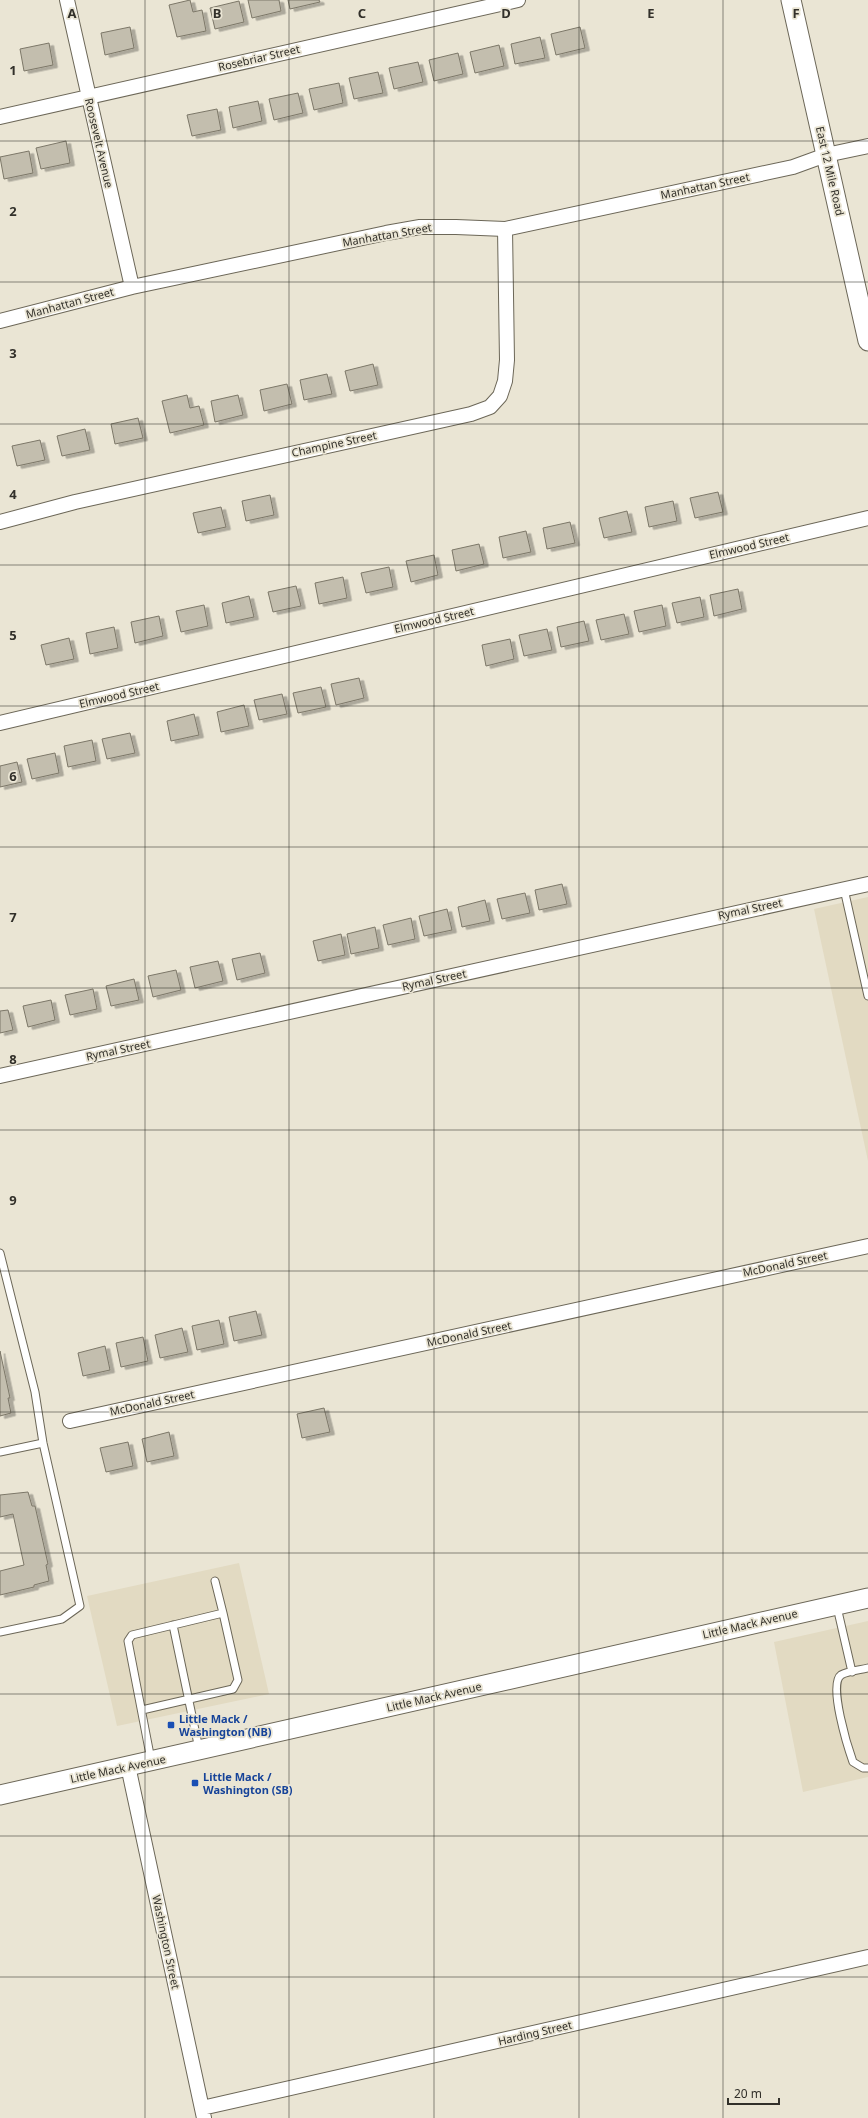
<svg xmlns="http://www.w3.org/2000/svg" width="868" height="2118" viewBox="0 0 868 2118" font-family="'Noto Sans',sans-serif">
<style>
.built{fill:#e2dac2}
.building{fill:#c3beae;stroke:#7c7768;filter:url(#shadow)}
.lines{fill:none;stroke-linecap:round;stroke-linejoin:round}
.lane-casing{stroke:#6c6758;stroke-width:9}
.street-casing{stroke:#6c6758;stroke-width:16}
.secondary-casing{stroke:#6c6758;stroke-width:21}
.lane{stroke:#fff;stroke-width:7}
.street{stroke:#fff;stroke-width:14}
.secondary{stroke:#fff;stroke-width:19}
.grid{fill:none;stroke:#32302a;stroke-width:1;stroke-opacity:0.55}
.transit-dot{fill:#1a4fb4;stroke:#eae5d4;stroke-width:1.5}
.labels{text-anchor:middle;stroke-width:3.5;stroke-linejoin:round;paint-order:stroke}
.street-label{font-size:11px;fill:#32302a;stroke:#eae5d4}
.transit-label{font-size:11px;font-weight:bold;fill:#164399;stroke:#eae5d4;text-anchor:start}
.grid-label{font-size:13px;text-anchor:middle;font-weight:bold;fill:#32302a;stroke:#eae5d4;stroke-width:3.5;stroke-linejoin:round;paint-order:stroke}
</style>
<defs>
<filter id="shadow"><feDropShadow dx="4.5" dy="2.5" stdDeviation="0" flood-color="#0004"/></filter>
</defs>
<rect width="100%" height="100%" fill="#eae5d4"/>
<path class="built" d="M868,897V1161L814,909Z
M239,1563L269,1694L117,1726L87,1596Z
M868,1621V1777L803,1792L774,1642Z"/>
<path class="building" d="M190,0L193,12L202,10L206,31L177,37L169,5Z
M248,0H279L281,11L252,18Z
M288,0H319L320,2L290,9Z
M239,1L244,22L215,29L210,8Z
M130,27L134,48L105,55L101,33Z
M580,27L585,48L556,55L551,34Z
M540,37L545,58L515,64L511,44Z
M49,43L53,65L24,71L20,49Z
M499,45L504,66L475,73L470,52Z
M458,53L463,74L434,81L429,60Z
M418,62L423,82L394,89L389,68Z
M378,72L383,93L354,99L349,78Z
M339,83L343,103L314,110L309,89Z
M298,93L303,113L274,120L269,99Z
M258,101L262,121L233,128L229,107Z
M217,109L221,130L192,136L187,115Z
M66,141L70,163L41,169L36,148Z
M29,151L33,173L4,179L0,157Z
M373,364L378,385L350,391L345,371Z
M327,374L332,394L304,400L300,380Z
M287,384L292,404L264,411L260,390Z
M187,395L190,408L199,406L204,425L170,433L162,401Z
M238,395L243,415L215,422L211,401Z
M138,418L143,438L115,444L111,424Z
M85,429L90,450L62,456L57,436Z
M40,440L45,460L17,466L12,446Z
M718,492L723,512L695,518L690,498Z
M270,495L274,515L246,521L242,501Z
M673,501L677,521L649,527L645,507Z
M221,507L226,527L198,533L193,513Z
M627,511L632,532L604,538L599,518Z
M570,522L575,543L547,549L543,528Z
M526,531L531,552L503,558L499,537Z
M479,544L484,564L456,571L452,550Z
M434,555L438,575L411,582L406,561Z
M389,567L393,587L366,593L361,573Z
M343,577L347,598L319,604L315,583Z
M296,586L301,606L273,612L268,592Z
M738,589L742,609L714,616L710,595Z
M249,596L254,617L226,623L222,603Z
M700,597L704,617L677,623L672,603Z
M204,605L208,626L181,632L176,611Z
M662,605L666,626L639,632L634,611Z
M624,614L629,634L601,640L596,620Z
M159,616L163,636L135,643L131,622Z
M584,621L589,641L561,647L557,627Z
M114,627L118,648L90,654L86,633Z
M547,629L552,650L524,656L519,635Z
M69,638L74,659L46,665L41,645Z
M510,639L514,659L486,666L482,645Z
M359,678L364,698L336,705L331,684Z
M321,687L326,707L298,713L293,693Z
M282,694L287,714L259,720L254,700Z
M244,705L249,726L221,732L217,712Z
M194,714L199,735L171,741L167,721Z
M130,733L135,753L107,759L102,739Z
M92,740L96,761L68,767L64,746Z
M55,753L59,773L32,779L27,759Z
M17,762L22,782L0,787V766Z
M562,884L567,904L539,910L535,890Z
M525,893L530,913L502,919L497,899Z
M485,900L490,921L462,927L458,907Z
M447,909L452,930L424,936L419,916Z
M411,918L415,939L388,945L383,925Z
M375,927L379,948L351,954L347,934Z
M341,934L345,955L318,961L313,941Z
M260,953L265,973L237,980L232,959Z
M218,961L223,981L195,988L190,967Z
M176,970L181,990L153,997L148,976Z
M134,979L139,1000L111,1006L106,986Z
M93,989L97,1009L70,1015L65,995Z
M51,1000L55,1020L28,1027L23,1006Z
M8,1010L13,1030L0,1033V1011Z
M256,1311L262,1335L234,1341L229,1317Z
M219,1320L224,1344L197,1350L192,1326Z
M182,1328L188,1352L160,1358L155,1335Z
M143,1337L148,1361L121,1367L116,1343Z
M105,1346L110,1370L83,1376L78,1353Z
M0,1351L10,1398H8L11,1413L0,1416Z
M324,1408L330,1432L302,1438L297,1414Z
M169,1432L174,1456L147,1462L142,1439Z
M128,1442L133,1466L106,1472L100,1448Z
M28,1492L32,1506H35L48,1564L46,1565L49,1581L34,1585V1587L0,1595V1571L24,1565L13,1514L0,1517V1495Z"/>
<g class="lines">
<g class="lane-casing">
<path id="lane" d="M844,889L868,996
M0,1253L35,1392L43,1443L80,1606L62,1619L0,1632
M0,1452L43,1443
M215,1581L223,1613
M837,1607L852,1672
M173,1625L199,1749
M868,1668C860,1670 848,1671 841,1675C828,1684 848,1748 853,1762L863,1768H868
M142,1710L233,1689L238,1680L223,1613L132,1635L128,1641L151,1760"/>
</g>
<g class="street-casing">
<path id="street" d="M67,0L132,287
M0,117L518,0
M0,321L132,287L386,233L420,227H456L505,229L793,167L826,155L868,146
M0,522L75,502L471,414L490,407L500,396L505,381L507,360L505,229
M0,723L868,518
M0,1076L868,884
M70,1421L868,1246
M128,1766L204,2118
M202,2108L868,1957"/>
</g>
<g class="secondary-casing">
<path id="secondary" d="M791,0L868,341
M0,1795L868,1598"/>
</g>
<use href="#lane" class="lane"/>
<use href="#street" class="street"/>
<use href="#secondary" class="secondary"/>
</g>
<path class="grid" d="M145,0V2118M289,0V2118M434,0V2118M579,0V2118M723,0V2118M0,141H868M0,282H868M0,424H868M0,565H868M0,706H868M0,847H868M0,988H868M0,1130H868M0,1271H868M0,1412H868M0,1553H868M0,1694H868M0,1836H868M0,1977H868"/>
<g class="transit-dot">
<rect x="167" y="1721" width="8" height="8" rx="2"/>
<rect x="191" y="1779" width="8" height="8" rx="2"/>
</g>
<g class="labels">
<g class="street-label">
<text transform="translate(259 58) rotate(-13)" y="4">Rosebriar Street</text>
<text transform="translate(99 143) rotate(77)" y="4">Roosevelt Avenue</text>
<text transform="translate(830 171) rotate(77)" y="4">East 12 Mile Road</text>
<text transform="translate(705 186) rotate(-12)" y="4">Manhattan Street</text>
<text transform="translate(387 235) rotate(-10)" y="4">Manhattan Street</text>
<text transform="translate(70 303) rotate(-15)" y="4">Manhattan Street</text>
<text transform="translate(334 444) rotate(-12)" y="4">Champine Street</text>
<text transform="translate(749 546) rotate(-13)" y="4">Elmwood Street</text>
<text transform="translate(434 620) rotate(-13)" y="4">Elmwood Street</text>
<text transform="translate(119 695) rotate(-13)" y="4">Elmwood Street</text>
<text transform="translate(750 909) rotate(-12)" y="4">Rymal Street</text>
<text transform="translate(434 980) rotate(-12)" y="4">Rymal Street</text>
<text transform="translate(118 1050) rotate(-12)" y="4">Rymal Street</text>
<text transform="translate(785 1264) rotate(-12)" y="4">McDonald Street</text>
<text transform="translate(469 1334) rotate(-12)" y="4">McDonald Street</text>
<text transform="translate(152 1403) rotate(-12)" y="4">McDonald Street</text>
<text transform="translate(750 1624) rotate(-13)" y="4">Little Mack Avenue</text>
<text transform="translate(434 1697) rotate(-13)" y="4">Little Mack Avenue</text>
<text transform="translate(118 1769) rotate(-12)" y="4">Little Mack Avenue</text>
<text transform="translate(166 1942) rotate(78)" y="4">Washington Street</text>
<text transform="translate(535 2033) rotate(-13)" y="4">Harding Street</text>
</g>
<g class="transit-label">
<text x="179" y="1723">Little Mack /<tspan x="179" dy="13">Washington (NB)</tspan></text>
<text x="203" y="1781">Little Mack /<tspan x="203" dy="13">Washington (SB)</tspan></text>
</g>
</g>
<g class="grid-label">
<text x="72" y="18">A</text>
<text x="217" y="18">B</text>
<text x="362" y="18">C</text>
<text x="506" y="18">D</text>
<text x="651" y="18">E</text>
<text x="796" y="18">F</text>
<text x="13" y="75">1</text>
<text x="13" y="216">2</text>
<text x="13" y="358">3</text>
<text x="13" y="499">4</text>
<text x="13" y="640">5</text>
<text x="13" y="781">6</text>
<text x="13" y="922">7</text>
<text x="13" y="1064">8</text>
<text x="13" y="1205">9</text>
</g>
<path d="M728 2098v6h51v-6" fill="none" stroke="#32302a" stroke-width="2"/>
<text x="734" y="2098" font-size="12" fill="#32302a" stroke="#eae5d4" stroke-width="3" paint-order="stroke">20 m</text>
</svg>
